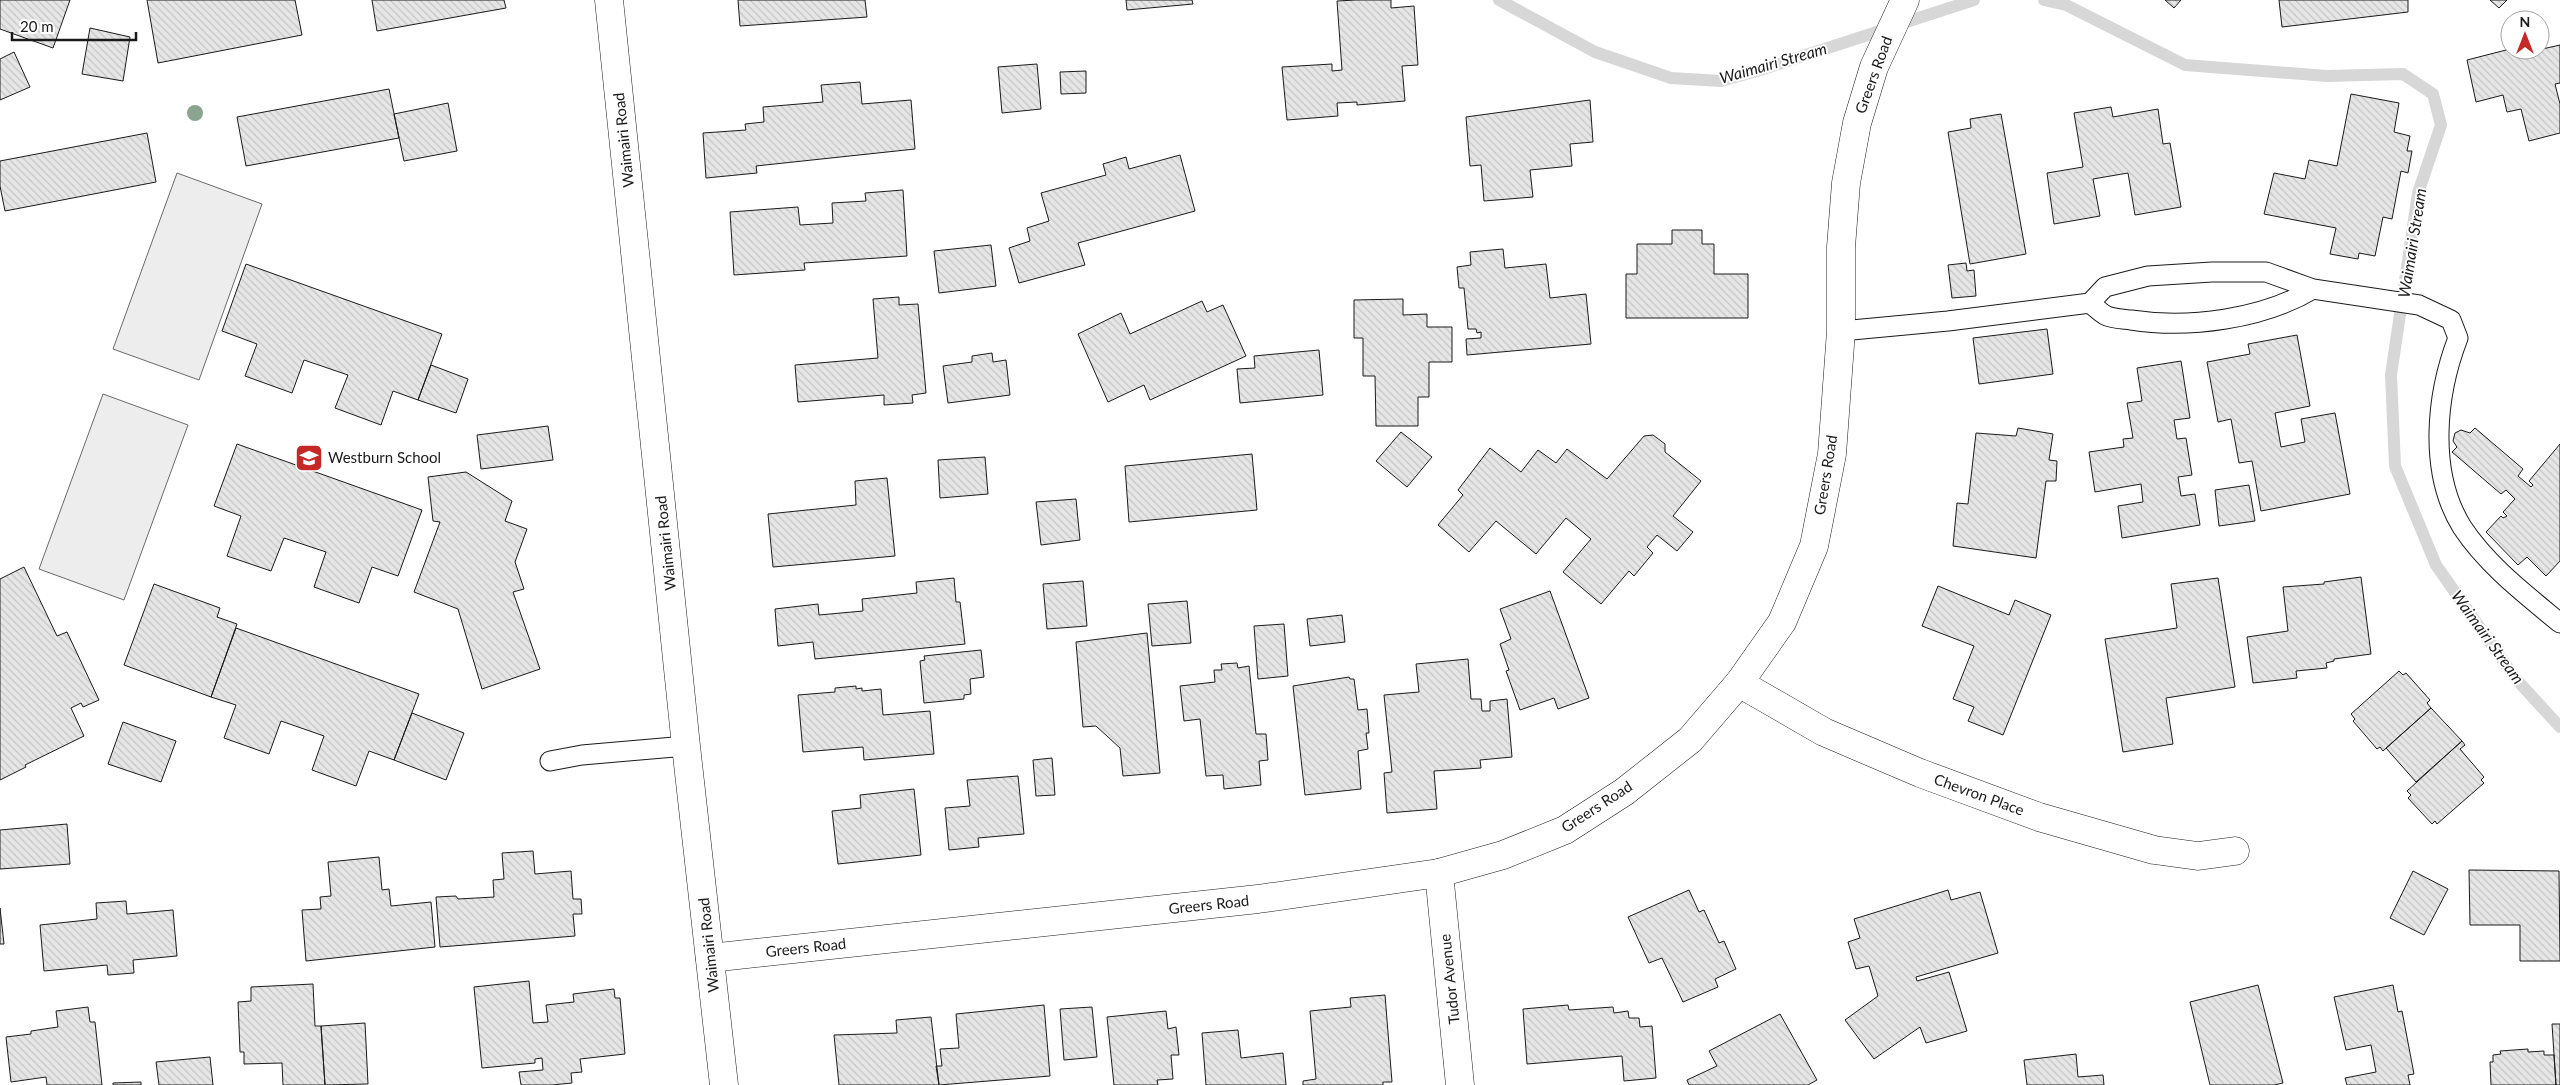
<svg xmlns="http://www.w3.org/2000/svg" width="2560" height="1085" viewBox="0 0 2560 1085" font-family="Lato,sans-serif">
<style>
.pitch{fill:#ededed;stroke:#6a6a6a}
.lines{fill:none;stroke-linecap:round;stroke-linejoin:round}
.stream{stroke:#d7d7d7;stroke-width:12}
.building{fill:url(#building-back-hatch);stroke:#1a1a1a}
.service-casing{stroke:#1a1a1a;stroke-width:21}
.minor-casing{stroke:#1a1a1a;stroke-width:29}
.tertiary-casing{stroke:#1a1a1a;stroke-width:29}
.secondary-casing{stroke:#1a1a1a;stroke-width:29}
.service{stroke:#fff;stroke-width:19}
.minor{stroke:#fff;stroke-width:28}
.tertiary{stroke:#fff;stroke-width:28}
.secondary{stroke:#fff;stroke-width:28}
.tree{fill:#8aa48f}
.labels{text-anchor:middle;stroke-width:4;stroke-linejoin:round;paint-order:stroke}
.street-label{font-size:15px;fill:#1a1a1a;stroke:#fff}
.poi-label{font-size:15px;fill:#1a1a1a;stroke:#fff;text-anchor:start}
.water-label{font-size:16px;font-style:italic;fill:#1a1a1a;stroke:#fff}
</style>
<defs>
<pattern id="building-back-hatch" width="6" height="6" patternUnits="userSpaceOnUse" patternTransform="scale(1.25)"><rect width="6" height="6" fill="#e6e6e6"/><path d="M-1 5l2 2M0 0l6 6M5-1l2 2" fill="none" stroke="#c5c5c5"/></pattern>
</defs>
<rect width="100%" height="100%" fill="#fff"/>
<path class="pitch" d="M177,173L262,204L199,380L113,349Z
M103,394L188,425L124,600L39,569Z"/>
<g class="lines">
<path class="stream" d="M1499,0L1595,52L1671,78L1721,81L1760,70L1883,30
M2044,0L2066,5L2185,65L2327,76L2403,74L2433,94L2441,125L2418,193L2391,375L2395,466L2436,565L2515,678L2560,727
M1900,24L1974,0"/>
</g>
<path class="building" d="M0,0H70L53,48L0,29Z
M147,0H295L302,35L158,63Z
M372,0H504L506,8L377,31Z
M738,0H865L867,17L740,26Z
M1126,0H1192L1193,4L1127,10Z
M1356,0H1391V8L1414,6L1418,65L1402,66L1405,101L1357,105V102L1337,103L1338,116L1287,120L1282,67L1332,64V71L1342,70L1337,1Z
M2165,0H2181L2174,8Z
M2279,0H2408V12L2282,27Z
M2490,0H2507L2499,8Z
M90,28L130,37L123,81L82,74Z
M2560,45V83L2555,84L2560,104V133L2529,141L2521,109L2507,112L2503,95L2476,102L2467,60L2510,49L2538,50Z
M14,52L30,87L0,100V59Z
M1037,64L1041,109L1002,113L998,67Z
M1086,71V93L1061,94L1060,72Z
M860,82L862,104L911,100L915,149L756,166L757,173L706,178L703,133L746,130L745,124L764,122L763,107L823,102L821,85Z
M389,89L399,138L246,166L237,117Z
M2351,94L2399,103L2394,132L2410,136L2407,151H2412L2408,173L2401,171L2392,219L2383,217L2375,256L2359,253L2358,259L2330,254L2336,228L2264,214L2274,173L2305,179L2309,160L2337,166Z
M1590,100L1593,142L1570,144L1572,166L1530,170L1533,197L1484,201L1481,165L1470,166L1466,117Z
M448,103L457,151L404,161L394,114Z
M2111,107L2113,117L2158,109L2163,144L2170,143L2181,207L2135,215L2128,173L2093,179L2100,216L2054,224L2047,173L2083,167L2074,113Z
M2001,114L2026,254L1970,264L1948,132L1971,128L1970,119Z
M147,133L156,182L5,211L0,186V161Z
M1180,155L1195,211L1078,243L1085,265L1019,283L1009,248L1030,241L1027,228L1049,221L1041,193L1106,175L1103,164L1126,157L1129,169Z
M903,190L907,256L804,263L805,270L734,275L730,212L798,207L800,225L833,223L832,203L866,201L865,193Z
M1672,230H1702V244H1714V274H1748V318H1626V274H1637V244H1672Z
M991,245L996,286L939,293L934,251Z
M1503,249L1505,268L1546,264L1550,298L1586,294L1591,344L1467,355L1466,339L1481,338V332L1477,333L1476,329H1468L1464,288H1459L1457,267L1471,265L1470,252Z
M1966,263L1967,271L1974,270L1976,296L1952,298L1948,265Z
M246,264L442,334L418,400L393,391L381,425L335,408L348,375L304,360L292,393L245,376L257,344L222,331Z
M899,297V305L918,304L926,393L912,395L913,403L884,405V395L798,402L795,365L878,358L873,299Z
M1403,299V315L1427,314V327H1452V362H1429V397H1418V426H1376L1375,376H1363V338H1354V300Z
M1202,301L1207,312L1223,305L1246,356L1150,400L1144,385L1108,402L1078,334L1121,313L1130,334Z
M2047,329L2053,374L1979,384L1973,338Z
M2297,335L2310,406L2275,413L2281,447L2305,442L2301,419L2335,413L2350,494L2261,511L2252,461L2239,463L2231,419L2218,422L2207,362L2250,354L2248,344Z
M1319,350L1323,395L1240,403L1237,369L1255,368L1254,356Z
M992,353L993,362L1006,360L1010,395L948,403L943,366L972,362V356Z
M2181,361L2190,418L2174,420L2177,439L2186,438L2192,475L2178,477L2181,496L2195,494L2200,525L2122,538L2118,506L2143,502L2141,484L2095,492L2089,452L2124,447L2123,439L2133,438L2127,403L2142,401L2137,368Z
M431,365L468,379L456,413L418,400Z
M548,426L553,460L481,469L477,435Z
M2018,428L2053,434L2049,460L2057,461L2056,481H2046L2036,558L1953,546L1957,503L1968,504L1976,433L2016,436Z
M2475,428L2523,469L2518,476L2531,487L2533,485L2529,481L2560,444V561L2546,576L2527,557L2518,565L2486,532L2501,516L2503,518L2507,516L2503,512L2515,499L2506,490L2501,494L2452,452L2457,447L2453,441L2455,433L2461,430L2470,433Z
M1401,432L1432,457L1407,487L1376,461Z
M1653,435L1665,444V452L1701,481L1673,516L1693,532L1677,551L1657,535L1647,547L1653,553L1634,576L1629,571L1601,604L1563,572L1591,539L1566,518L1536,554L1496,521L1469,552L1438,525L1463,495L1458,490L1490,448L1521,472L1538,450L1556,463L1567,449L1607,479L1644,436Z
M237,444L422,510L398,576L372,567L359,603L314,587L326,552L284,538L271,571L227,556L241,516L214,506Z
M1252,454L1257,510L1129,522L1125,466Z
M985,457L988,494L940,498L938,460Z
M466,472L512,501L505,521L527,529L515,562L524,589L513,592L540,669L482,689L458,609L414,592L440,522L433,521L428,477Z
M887,478L895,556L773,567L768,514L856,505L855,481Z
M2249,485L2255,521L2219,526L2215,490Z
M1076,499L1080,540L1041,545L1036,502Z
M24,567L57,636L67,632L99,700L83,707L81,703L71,708L84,736L25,765L26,767L0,780V579Z
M2361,577L2371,654L2334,659V661L2326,663L2327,668L2296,671L2297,678L2253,683L2247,637L2288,631L2283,587L2324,584V582Z
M954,578L956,602H960L965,644L815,659L813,642L778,646L775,609L818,604L819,615L863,611L862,599L917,593L916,582Z
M2218,578L2235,687L2166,698L2173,744L2123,752L2105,639L2177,628L2171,584Z
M1083,581L1087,626L1047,629L1043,584Z
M154,584L220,608L217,617L237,624L211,697L124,665Z
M1938,586L2009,615L2015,600L2051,615L2003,735L1968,721L1974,707L1953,699L1974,646L1922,626Z
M1550,591L1589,698L1558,709L1554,698L1520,710L1506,671L1509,670L1500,644L1511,639L1500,609Z
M1187,601L1191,643L1152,646L1148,604Z
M1342,615L1345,642L1310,646L1307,619Z
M1284,624L1288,676L1258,679L1254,626Z
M236,628L419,694L394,760L369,751L356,786L312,770L324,736L281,721L269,754L224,738L236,705L211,697Z
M1147,633L1160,773L1123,776L1120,748L1096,726L1083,727L1076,642Z
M981,650L984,677L970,679L971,694L964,695V699L924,703L920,661L925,660L924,656Z
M1468,659L1471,699H1481L1482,711H1490V701L1507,699L1512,757L1480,760L1481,768L1434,771L1437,809L1387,813L1384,773L1392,772L1384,695L1419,692L1416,664Z
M1237,663L1238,668L1249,666L1256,734H1266L1268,760L1259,761L1261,785L1224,789L1223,775L1206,776L1200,719L1184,721L1180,686L1215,682L1214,670H1222L1221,664Z
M2399,671L2403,675L2406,673L2430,700L2427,703L2431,708L2383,751L2380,747L2377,749L2353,721L2355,719L2351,714Z
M1349,677L1350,679H1354L1358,710L1367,709L1369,733H1366L1368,749L1358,751L1361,789L1305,795L1293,686Z
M856,686V689L862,688V691L881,689L883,715L930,711L934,754L864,760L863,747L803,752L798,695L835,692V688Z
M2431,708L2462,741L2416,782L2386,748Z
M412,713L464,733L446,780L394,760Z
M123,722L176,741L161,782L108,764Z
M2462,741L2465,745L2460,749L2484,777L2481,780L2484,783L2437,824L2435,821L2432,824L2408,798L2411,795L2407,791Z
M1052,758L1055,795L1036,796L1033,760Z
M1018,776L1024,834L978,838L979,847L949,850L945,808L970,806L967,780Z
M914,789L921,855L838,864L832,811L861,808L860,795Z
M67,824L70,864L0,869V830Z
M533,851L535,874L571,871L573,899H581L582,914H573L575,936L440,947L436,897L456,896L458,899L494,897L493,880L504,879L502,853Z
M379,857L382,890L389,889L391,906L431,902L435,947L306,961L302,910L321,909L320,897L331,896L328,862Z
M2469,870L2559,871L2560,961H2520V925H2470Z
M2413,871L2448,889L2424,935L2390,918Z
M1689,890L1699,912L1704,910L1719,943L1724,941L1736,969L1715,979L1718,987L1683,1002L1662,958L1649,963L1628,917Z
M1948,890L1951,900L1980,892L1998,953L1916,977L1917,981L1949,972L1967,1031L1926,1043L1920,1027L1874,1059L1845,1020L1878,996L1869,966L1856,969L1848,942L1860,938L1854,919Z
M126,901L127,914L173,910L177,956L133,960L134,973L108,975L107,965L44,971L40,925L97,919L96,903Z
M0,908L4,944H0Z
M529,981L533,1023L548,1022L546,1005L574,1002L573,994L614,989L615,998H620L625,1054L580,1059L582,1072L571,1073L572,1083L552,1085H521L519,1072L543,1070L542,1058L535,1059V1063L482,1068L474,987Z
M313,984L315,1026H321L325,1085H283L282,1063L244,1064V1052H240L238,1002L251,1001V987Z
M2258,985L2283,1083L2274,1085H2210L2190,1002Z
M2393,985L2398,1012L2402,1011L2414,1074L2408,1075L2410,1085H2347L2345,1078L2376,1072L2371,1045L2346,1050L2334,997Z
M1385,995L1392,1082H1383V1085H1303V1081L1316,1079L1310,1011L1351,1007L1350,998Z
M1044,1005L1050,1076L939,1085L936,1066H942L940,1049L959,1048L956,1014Z
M1568,1005L1569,1010L1613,1007L1614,1013L1628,1011L1629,1018H1639L1640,1027L1652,1026L1656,1078L1624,1081L1622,1056L1527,1064L1523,1009Z
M88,1007L90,1022H95L102,1085H47L46,1077L11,1082L6,1037L31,1034V1031L58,1027L56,1011Z
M1092,1007L1097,1057L1064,1060L1060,1009Z
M1166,1011L1168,1029L1176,1027L1179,1055H1171L1173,1079L1157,1080L1158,1085H1114L1107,1017Z
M1780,1014L1817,1080L1808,1085H1689L1687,1080L1717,1066L1709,1051Z
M931,1017L939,1085H839L834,1035L897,1033L896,1020Z
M365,1023L368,1084L325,1085L321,1026Z
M2552,1024H2560V1085H2556Z
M1238,1030L1241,1058L1283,1053L1286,1085H1206L1202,1033Z
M2528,1049V1052L2544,1051V1055H2554L2556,1085H2491L2490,1062H2493V1055L2501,1054L2500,1051Z
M2076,1054L2078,1077L2103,1075L2104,1085H2027L2024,1060Z
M210,1057L213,1085H159L156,1062Z
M141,1082V1085H113V1083Z"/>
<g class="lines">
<g class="service-casing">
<path id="service" d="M2090,303C2095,307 2100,312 2105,315C2112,319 2124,319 2131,320C2189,329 2263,319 2313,289
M1841,331L1948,321L2090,303L2105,287L2148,276L2212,272H2266L2313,289L2419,305L2451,320L2458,338C2436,395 2428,472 2462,527C2487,565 2525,594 2560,623
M550,761L582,755L686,746"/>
</g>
<g class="minor-casing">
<path id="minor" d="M1739,683L1824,732L1920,773L2039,817L2154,850L2198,856L2235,851
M1439,873L1460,1085"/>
</g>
<g class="tertiary-casing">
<path id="tertiary" d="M710,958L1258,899L1439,873L1503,855L1565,830L1624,792L1690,740L1739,683L1782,622L1814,546L1832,454L1841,331V247L1846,183L1857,123L1874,67L1905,0"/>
</g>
<g class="secondary-casing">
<path id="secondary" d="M609,0L686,746L724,1085"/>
</g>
<use href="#service" class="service"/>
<use href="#minor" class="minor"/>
<use href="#tertiary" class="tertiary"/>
<use href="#secondary" class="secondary"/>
</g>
<circle class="tree" cx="195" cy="113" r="8"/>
<defs>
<g id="school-square" transform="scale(1.4375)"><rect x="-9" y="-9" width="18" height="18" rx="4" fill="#c62828" stroke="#fff"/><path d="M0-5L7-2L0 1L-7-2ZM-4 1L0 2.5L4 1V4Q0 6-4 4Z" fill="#fff"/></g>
</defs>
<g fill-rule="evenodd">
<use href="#school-square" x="309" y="458"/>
</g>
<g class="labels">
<g class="street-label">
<text transform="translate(1874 75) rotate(-70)" y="5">Greers Road</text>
<text transform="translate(624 140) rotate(-96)" y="5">Waimairi Road</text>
<text transform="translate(1826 475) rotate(-81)" y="5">Greers Road</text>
<text transform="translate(666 543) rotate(-96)" y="5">Waimairi Road</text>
<text transform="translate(1979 795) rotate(20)" y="5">Chevron Place</text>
<text transform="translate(1597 807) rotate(-33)" y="5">Greers Road</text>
<text transform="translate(1209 905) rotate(-6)" y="5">Greers Road</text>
<text transform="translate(709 945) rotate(-96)" y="5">Waimairi Road</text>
<text transform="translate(806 948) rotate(-6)" y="5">Greers Road</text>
<text transform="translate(1450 979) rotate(-96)" y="5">Tudor Avenue</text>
</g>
<g class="poi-label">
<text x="328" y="463">Westburn School</text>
</g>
<g class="water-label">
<text transform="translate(1773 63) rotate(-16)" y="6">Waimairi Stream</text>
<text transform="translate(2412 243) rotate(-81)" y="6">Waimairi Stream</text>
<text transform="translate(2488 637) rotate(54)" y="6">Waimairi Stream</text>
</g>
</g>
<g transform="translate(2525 35)"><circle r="24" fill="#ffffff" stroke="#a3a3a3"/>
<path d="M0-4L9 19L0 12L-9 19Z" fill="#c62828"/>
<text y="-8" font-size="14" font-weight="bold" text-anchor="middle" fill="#1a1a1a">N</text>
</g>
<path d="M12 32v8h124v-8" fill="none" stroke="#1a1a1a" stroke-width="2.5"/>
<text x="20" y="32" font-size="15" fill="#1a1a1a" stroke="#ffffff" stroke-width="4" paint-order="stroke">20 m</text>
</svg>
